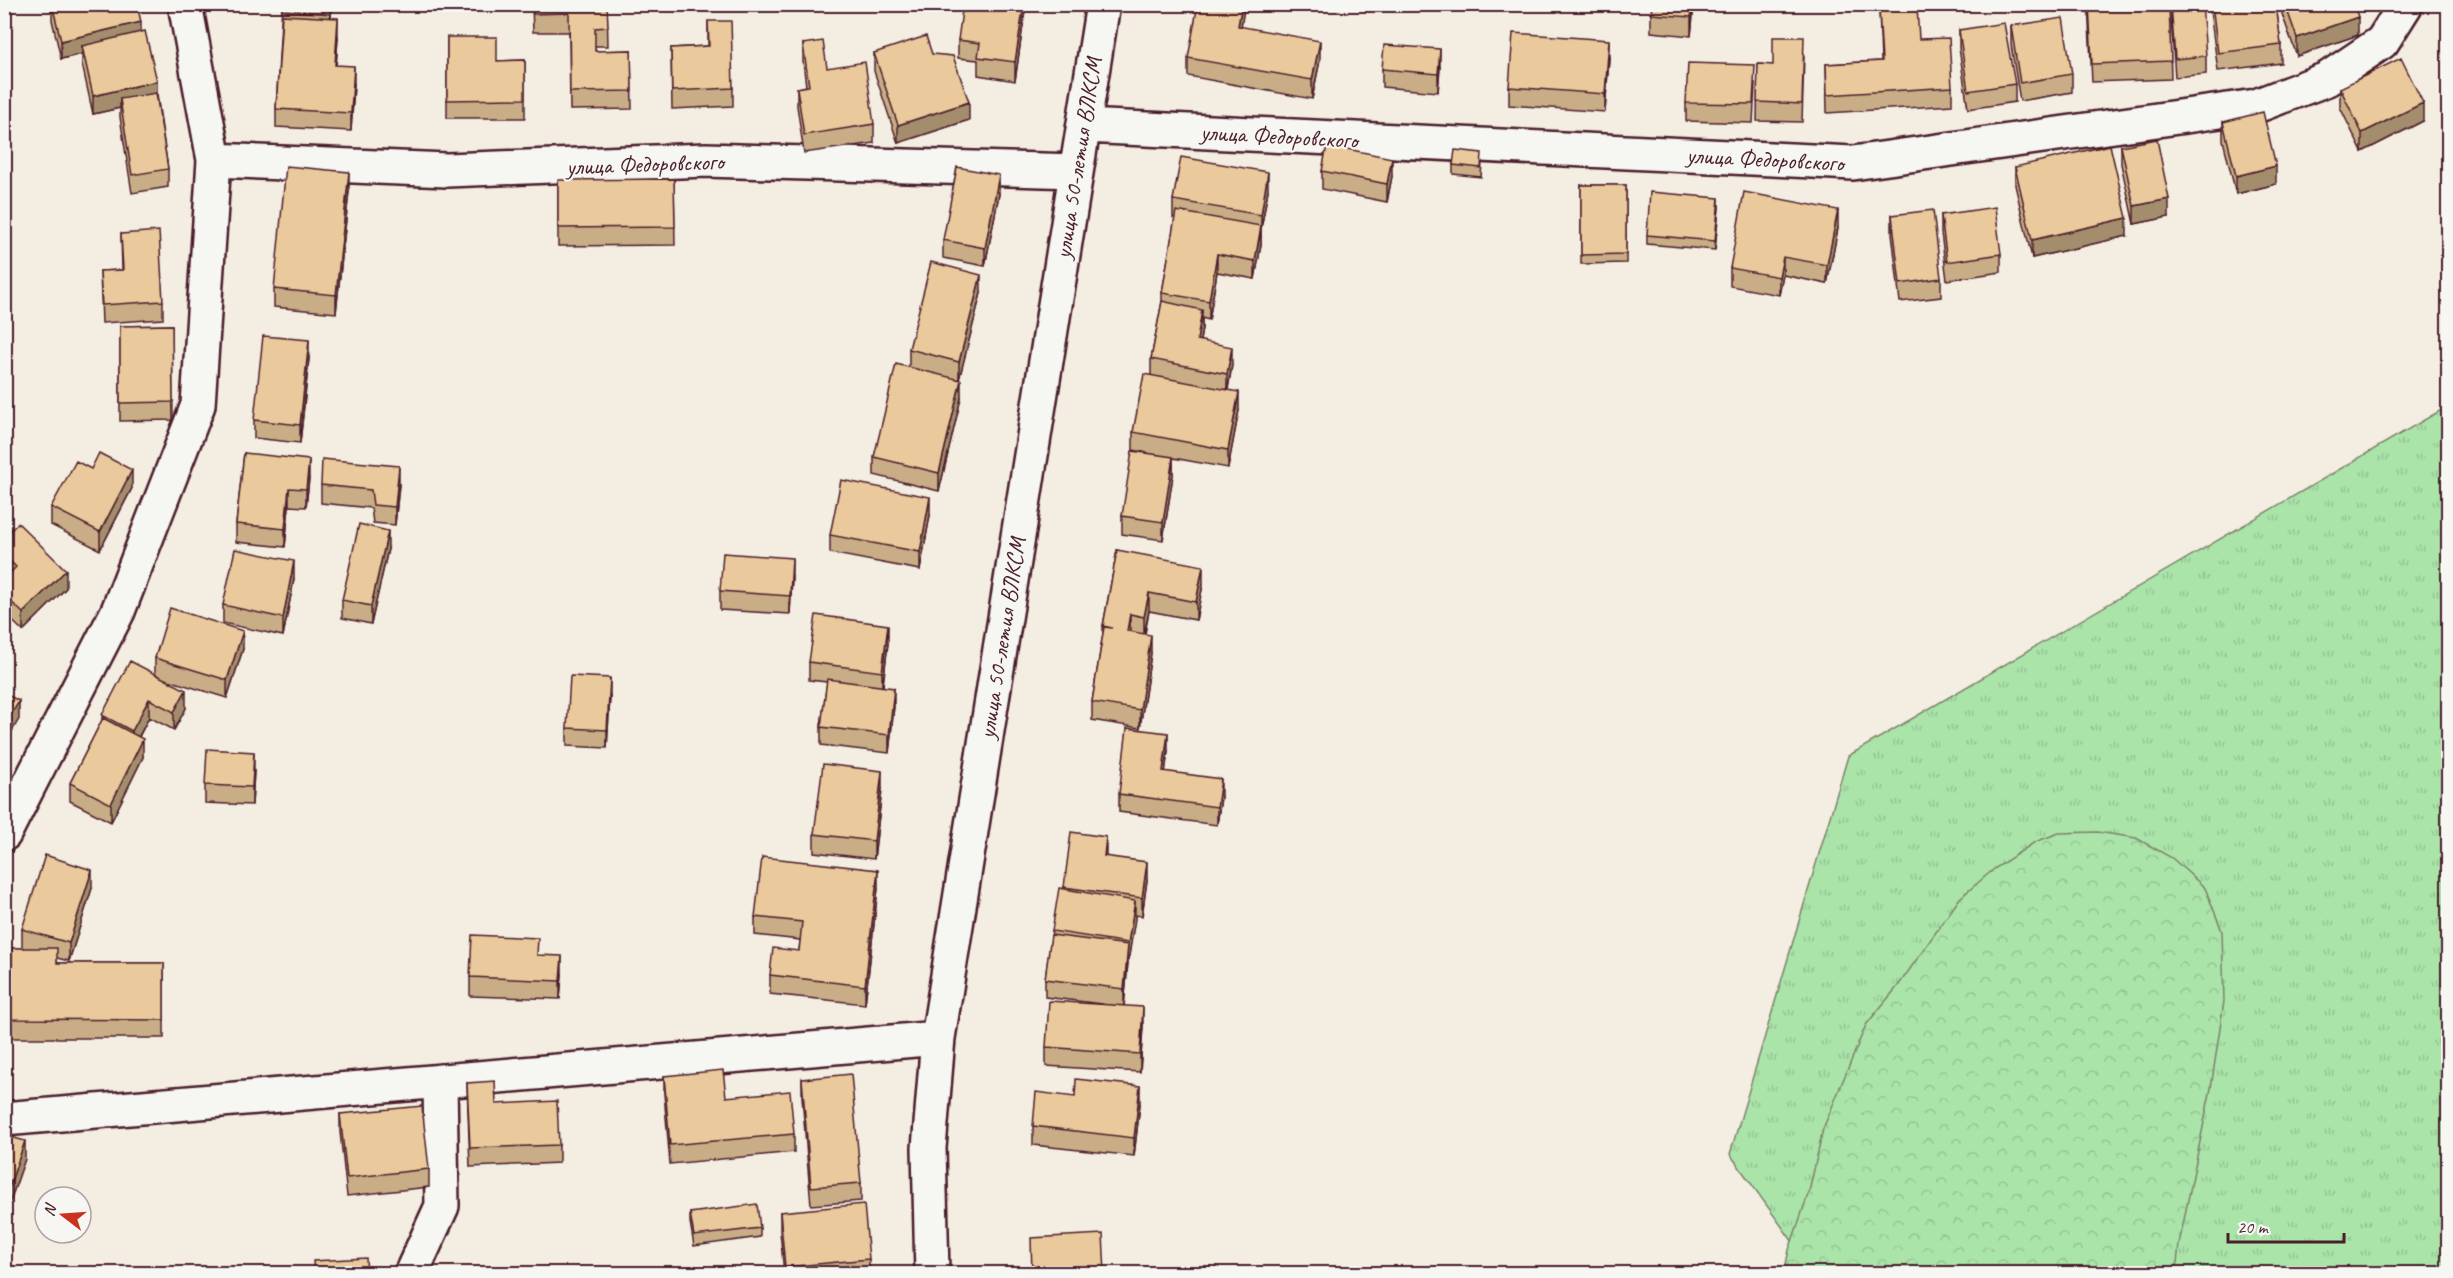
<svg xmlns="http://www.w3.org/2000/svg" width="2453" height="1278" viewBox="0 0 2453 1278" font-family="Caveat,sans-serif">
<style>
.grass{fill:url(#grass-tufts);stroke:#7a826a;stroke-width:1.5}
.forest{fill:url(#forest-crowns);stroke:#7a826a;stroke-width:1.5}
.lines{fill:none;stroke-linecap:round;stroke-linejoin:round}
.minor-casing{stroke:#4a1f2b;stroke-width:38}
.minor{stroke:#f6f6f2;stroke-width:33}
.wall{fill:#c9ad86;stroke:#4a1f2b;stroke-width:1.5}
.shaded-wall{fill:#a48d6d;stroke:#4a1f2b;stroke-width:1.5}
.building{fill:#eac99c;stroke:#4a1f2b;stroke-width:1.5}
.labels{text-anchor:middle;stroke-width:4.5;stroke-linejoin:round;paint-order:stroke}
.street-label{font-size:24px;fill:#4a1f2b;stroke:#f6f6f2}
</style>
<defs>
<pattern id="grass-tufts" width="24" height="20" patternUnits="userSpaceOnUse" patternTransform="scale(1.5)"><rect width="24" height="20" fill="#aae4a9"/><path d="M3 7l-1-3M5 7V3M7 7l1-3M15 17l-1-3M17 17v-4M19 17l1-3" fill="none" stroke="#94c392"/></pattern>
<pattern id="forest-crowns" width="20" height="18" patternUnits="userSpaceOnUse" patternTransform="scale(1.5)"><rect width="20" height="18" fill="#aae4a9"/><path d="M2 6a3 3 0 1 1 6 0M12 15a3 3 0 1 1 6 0" fill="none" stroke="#94c392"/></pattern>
</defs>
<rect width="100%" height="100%" fill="#f4ede1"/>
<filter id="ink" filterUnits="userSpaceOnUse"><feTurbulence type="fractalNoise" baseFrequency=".0167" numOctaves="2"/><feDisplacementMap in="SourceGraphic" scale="12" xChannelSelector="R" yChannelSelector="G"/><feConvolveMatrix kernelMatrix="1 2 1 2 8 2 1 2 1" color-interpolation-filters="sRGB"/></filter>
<g filter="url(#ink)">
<path class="grass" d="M2448,406V1273H1815L1730,1154L1848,756Z"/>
<path class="forest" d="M2098,832L2136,838L2172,858L2205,888L2222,931L2224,1001L2211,1088L2179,1244L2176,1273H1784L1789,1250L1809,1192L1823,1129L1866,1025L1898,986L1960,898L1994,869L2035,842L2059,833Z"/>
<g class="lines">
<g class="minor-casing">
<path id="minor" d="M1084,126L1853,163L2256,106L2327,79L2382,42L2406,4
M214,160L447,170L706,160L1076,171
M4,834L118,611L198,405L214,160L185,4
M4,1119L938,1038
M411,1274L442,1206L440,1081
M932,1274L929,1148L938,1038L1103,4"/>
</g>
<use href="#minor" class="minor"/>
</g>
<path class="wall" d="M52,4H137L141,32L157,94L168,169V187L132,193L120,117V108L93,114L82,64V54L61,59L52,20Z
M282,4H332L331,18L338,37L336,65L354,84L351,131L276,127V109Z
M532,4H607L608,46H595V51L631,50L632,109L570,110L569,32H533Z
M1026,4L1015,81L978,75V60L958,58V40Z
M1694,4L1691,36L1651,32V14Z
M2088,4H2169L2171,79L2092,82Z
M2171,4L2206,56V74L2175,77L2171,18Z
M2209,4H2276L2281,45V63L2218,71Z
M2282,4H2354L2358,35L2297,56L2282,14Z
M1879,9L1919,39L1952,87V105L1827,113L1826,64L1881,61Z
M708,21L733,88V106L672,109L671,48L708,46Z
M2011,26L2072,74V92L2020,101L2011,45Z
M1241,27L1320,60L1312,99L1188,76V58Z
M1959,30L2015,84V102L1968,109L1959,48Z
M447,37L497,61L525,60V118H447Z
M803,44L827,68L874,124V143L804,153L797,106V88L806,86L803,62Z
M874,53L932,54L969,120L898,143L874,71Z
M1804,56L1802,122L1757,121L1758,64L1773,65Z
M1609,58L1605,112L1509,105V87Z
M1440,67L1438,92L1382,87V69Z
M1755,83L1753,123L1686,121V103Z
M2340,88L2423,121L2362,152L2340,107Z
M2223,122L2276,184L2236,194L2223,140Z
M2121,146L2169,217L2134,224L2121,164Z
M1482,162L1481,177L1453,174V165Z
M2015,167L2127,236L2032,258L2015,185Z
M1322,171L1392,176L1387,202L1322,189Z
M674,179L675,245L558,246V181Z
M1581,185H1626V263L1581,264Z
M1268,190L1261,229V244L1255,279L1217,272L1209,320L1202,318V328L1200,341L1232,365L1228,390L1239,410L1228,468L1173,458V475L1163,540L1122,534V516L1148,453L1133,450V432L1151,375V359L1162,302V293L1175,218H1173V200Z
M349,191L336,313L274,307V289Z
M999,194L985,266L943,258V240Z
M1719,207L1715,250L1647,244V235Z
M1892,215L1941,278V297L1900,302L1892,233Z
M1941,215L2001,254V272L1947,280L1941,233Z
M1838,228L1827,284L1783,275L1779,295L1730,286V268Z
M121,234L163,301V319L102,323L100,271L122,270Z
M981,293L959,379L961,398L939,491L874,475V457L909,367V349Z
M172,325L173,420L120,421V326Z
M309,358L300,443L254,438V420Z
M244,453L309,478L306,507L289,506L285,547L236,542V524Z
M91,469L132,488L100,550L51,525V507Z
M399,484L395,525L373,523L371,508L321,503V485Z
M930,515L920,570L830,553V535Z
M4,537L66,588L23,631L4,613V579L7,576L4,573Z
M388,549L371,624L342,618V600Z
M1117,550L1203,584L1196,620L1149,611L1145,634L1151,653L1140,728L1092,720V702L1103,633V626Z
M792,576L790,614L720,610V591Z
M294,579L283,636L223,623V605Z
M888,643L883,686L894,706L889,753L821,745V727L827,682L809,680V662Z
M243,649L227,698L165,679L186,708L174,730L149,717L139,737L143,757L111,822L70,801V783L102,720V715L155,674V658Z
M610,696L607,748L567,746V728Z
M1168,751L1165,771L1221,797L1217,825L1119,812V794Z
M254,770L252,805L205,803V785Z
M882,789L874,859L814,852V834Z
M1106,857L1147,880L1142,916L1135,915L1128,962L1124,1006L1143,1025L1140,1072L1046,1066V1047L1102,1004L1045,997V979L1052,931L1064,887Z
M92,888L69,961L57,958V963H164V1038H11L12,948H25L22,947V929Z
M878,888L865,1004L770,994V975L799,951L800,940L755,935V917Z
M562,974L560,999L470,996V977Z
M664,1076L726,1097L794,1134V1152L670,1164L664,1094Z
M802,1079L861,1183V1201L811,1205L802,1097Z
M467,1083L496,1104L559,1145V1163L470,1167Z
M1075,1097L1140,1104L1134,1156L1033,1145V1126Z
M340,1114L429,1169V1187L347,1196L340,1132Z
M780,1212L869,1259V1274H784L780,1231Z
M690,1213L760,1228V1237L694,1246L690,1222Z"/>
<path class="shaded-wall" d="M331,4H332L330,32V14Z
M1024,4H1026L1015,81V62Z
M1242,4H1245L1238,45V26Z
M1693,4H1694L1691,36V17Z
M2358,17V35L2297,56V38Z
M338,18V37L335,83V65Z
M141,22V40L82,46V54L61,59V41Z
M1609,40V58L1605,112V94Z
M1320,41V60L1312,99V80Z
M1440,49V67L1438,92V74Z
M354,66V84L351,131V113Z
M157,81V99H120V108L93,114V96Z
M969,102V120L898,143V125Z
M2423,103V121L2362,152V133Z
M1392,158V176L1387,202V184Z
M2276,166V184L2236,194V176Z
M349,172V191L336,313V295Z
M1268,172V190L1261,229V244L1255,279V261L1261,230V215Z
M999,175V194L985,266V248Z
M1719,198V207L1715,250V241Z
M2169,199V217L2134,224V206Z
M1838,210V228L1827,284V265Z
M2127,218V236L2032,258V240Z
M1217,254V272L1209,320V301Z
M1783,257V275L1779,295V277Z
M981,275V293L959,380V362Z
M1202,310V328L1197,358V340Z
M309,340V358L300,443V425Z
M1232,347V365L1227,392V374Z
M961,380V398L939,491V473Z
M1239,392V410L1228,468V450Z
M1173,457V475L1163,540V522Z
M309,460V478L306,507V489Z
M399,466V484L395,525V507Z
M132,470V488L100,550V532Z
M289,488V506L285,547V529Z
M930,497V515L920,570V552Z
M388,531V549L371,624V606Z
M792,558V576L790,614V596Z
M294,561V579L283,636V618Z
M1203,566V584L1196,620V602Z
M66,570V588L23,631V613Z
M1149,593V611L1144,635V617Z
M1130,614V633L1127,631Z
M888,625V643L882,690V672Z
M243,631V649L227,698V680Z
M1151,635V653L1140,728V710Z
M610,678V696L607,748V730Z
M894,688V706L889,753V735Z
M186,690V708L174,730V712Z
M149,699V717L132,749V731Z
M19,701V719L4,745V727Z
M1168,733V751L1163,789V771Z
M143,739V757L111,822V804Z
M254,752V770L252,805V787Z
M882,771V789L874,859V841Z
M1221,779V797L1217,825V807Z
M1106,837V856L1104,875V856Z
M1147,862V880L1142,916V898Z
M92,870V888L69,961V943Z
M878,870V888L865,1004V986Z
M1135,901V919L1128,962L1124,1007V989L1128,943Z
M562,956V974L560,999V981Z
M1143,1007V1025L1140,1072V1054Z
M1140,1086V1104L1134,1156V1138Z
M25,1141V1159L4,1219V1201Z"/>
<path class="building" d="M52,4H137L141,22L61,41Z
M282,4H331L330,14L282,10Z
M533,4H607L608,27L595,28V51L631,50L632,91L570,92L569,13L533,14Z
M963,4H1024L1015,62L978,57L980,43L958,40Z
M1198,4H1242L1238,26L1320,41L1312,80L1188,58Z
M1652,4H1693L1691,17L1651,14Z
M2089,4H2169L2171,61L2092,64Z
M2171,4H2202L2206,56L2175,59Z
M2212,4H2276L2281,45L2218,53Z
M2285,4H2354L2358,17L2297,38Z
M1917,7L1919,39L1949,38L1952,87L1827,95L1826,64L1882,61L1879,9Z
M282,15L338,18L335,65L354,66L351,113L276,109Z
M2063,18L2072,74L2020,83L2011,26Z
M708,21H731L733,88L672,91L671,48L709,46Z
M2004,23L2015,84L1968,91L1959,30Z
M145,31L157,81L93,96L82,46Z
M1513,33L1609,40L1605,94L1509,87Z
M926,36L932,54L953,56L969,102L898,125L874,53Z
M447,37H497V61L525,60V99L447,100Z
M1773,37H1804L1802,104L1757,102L1758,64L1773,65Z
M823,41L827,68L865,62L874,124L804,135L797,88L809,86L803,44Z
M1384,45L1440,49L1438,74L1382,69Z
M2401,58L2423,103L2362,133L2340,88Z
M1688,63L1755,65L1753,104L1686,103Z
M156,93L168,169L132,175L120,99Z
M2263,112L2276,166L2236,176L2223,122Z
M2157,139L2169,199L2134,206L2121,146Z
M1327,145L1392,158L1387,184L1322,171Z
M2110,145L2127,218L2032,240L2015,167Z
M1455,150L1482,153L1481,168L1453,165Z
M1181,157L1268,172L1261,215L1173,200Z
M286,166L349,172L336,295L274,289Z
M957,167L999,175L985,248L943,240Z
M674,179L675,227L558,228V180Z
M1581,185H1626V254L1581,255Z
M1650,192L1719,198L1715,241L1647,235Z
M1744,192L1838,210L1827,265L1783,257L1779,277L1730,268Z
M1995,207L2001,254L1947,262L1941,215Z
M1933,210L1941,278L1900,284L1892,215Z
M1176,211L1261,226L1255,261L1217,254L1209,301L1162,293Z
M159,231L163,301L102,305L100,271L123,270L121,234Z
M931,262L981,275L959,362L909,349Z
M1162,301L1202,310L1197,340L1232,347L1227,374L1151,359Z
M172,325L173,402L120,403V326Z
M263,336L309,340L300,425L254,420Z
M896,364L961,380L939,473L874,457Z
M1144,374L1239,392L1228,450L1133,432Z
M1132,451L1173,457L1163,522L1122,516Z
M99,453L132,470L100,532L51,507L76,461L91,469Z
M244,453L309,460L306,489L289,488L285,529L236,524Z
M322,459L399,466L395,507L373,505L371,490L321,485Z
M841,480L930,497L920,552L830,535Z
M18,523L66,570L23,613L4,595V579L16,567L4,555V537Z
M359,524L388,531L371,606L342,600Z
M235,549L294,561L283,618L223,605Z
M1117,550L1203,566L1196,602L1149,593L1144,617L1130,614L1127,631L1151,635L1140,710L1092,702L1104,627L1112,628L1103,626Z
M723,553L792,558L790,596L720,591Z
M170,608L243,631L227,680L155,658Z
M816,615L888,625L882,672L809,662Z
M130,661L186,690L174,712L149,699L132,731L102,715Z
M570,676L610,678L607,730L567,728Z
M827,679L894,688L889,735L821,727Z
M4,693L19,701L4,727Z
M103,718L143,739L111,804L70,783Z
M1127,728L1168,733L1163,771L1221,779L1217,807L1119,794Z
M207,749L254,752L252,787L205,785Z
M823,764L882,771L874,841L814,834Z
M1071,832L1106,837L1104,856L1147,862L1142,898L1064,887Z
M45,855L92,870L69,943L22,929Z
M762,857L878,870L865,986L770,975L773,948L799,951L802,922L755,917Z
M1059,888L1135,901L1128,943L1052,931Z
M472,935L538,938L537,955L562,956L560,981L470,977Z
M1051,935L1128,945L1124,989L1045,979Z
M12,948H57V963H164V1020L11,1019Z
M1049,1001L1143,1007L1140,1054L1046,1047Z
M723,1070L726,1097L790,1091L794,1134L670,1145L664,1076Z
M851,1074L861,1183L811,1187L802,1079Z
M1076,1079L1140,1086L1134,1138L1033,1126L1036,1092L1075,1097Z
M495,1081L496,1104L557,1101L559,1145L470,1148L467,1083Z
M422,1106L429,1169L347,1178L340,1114Z
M4,1135L25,1141L4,1201Z
M757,1204L760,1228L694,1236L690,1213Z
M864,1204L869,1259L785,1267L780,1212Z
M1103,1234L1105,1274H1032L1031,1238Z
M366,1258L367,1274H314L313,1261Z"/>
</g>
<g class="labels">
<g class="street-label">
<text transform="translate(1279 136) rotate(3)" y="8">улица Федоровского</text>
<text transform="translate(1078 158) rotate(-81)" y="8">улица 50-летия ВЛКСМ</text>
<text transform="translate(1765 159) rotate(3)" y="8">улица Федоровского</text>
<text transform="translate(645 164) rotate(-2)" y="8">улица Федоровского</text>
<text transform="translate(1002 638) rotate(-81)" y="8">улица 50-летия ВЛКСМ</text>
</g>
</g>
<rect width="2453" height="1278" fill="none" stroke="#f6f6f2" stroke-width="24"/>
<rect x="12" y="12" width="2429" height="1254" fill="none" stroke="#4a1f2b" stroke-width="2" filter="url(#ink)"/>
<g transform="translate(63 1215) rotate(287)"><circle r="28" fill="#f6f6f2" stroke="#b1a0a2" stroke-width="1.5"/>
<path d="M0-4.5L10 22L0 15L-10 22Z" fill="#c8321e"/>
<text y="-9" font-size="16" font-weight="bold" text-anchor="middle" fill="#4a1f2b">N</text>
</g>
<path d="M2228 1233v9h116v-9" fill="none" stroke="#4a1f2b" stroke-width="3"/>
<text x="2237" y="1233" font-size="18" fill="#4a1f2b" stroke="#f6f6f2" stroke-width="4.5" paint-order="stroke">20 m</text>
</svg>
